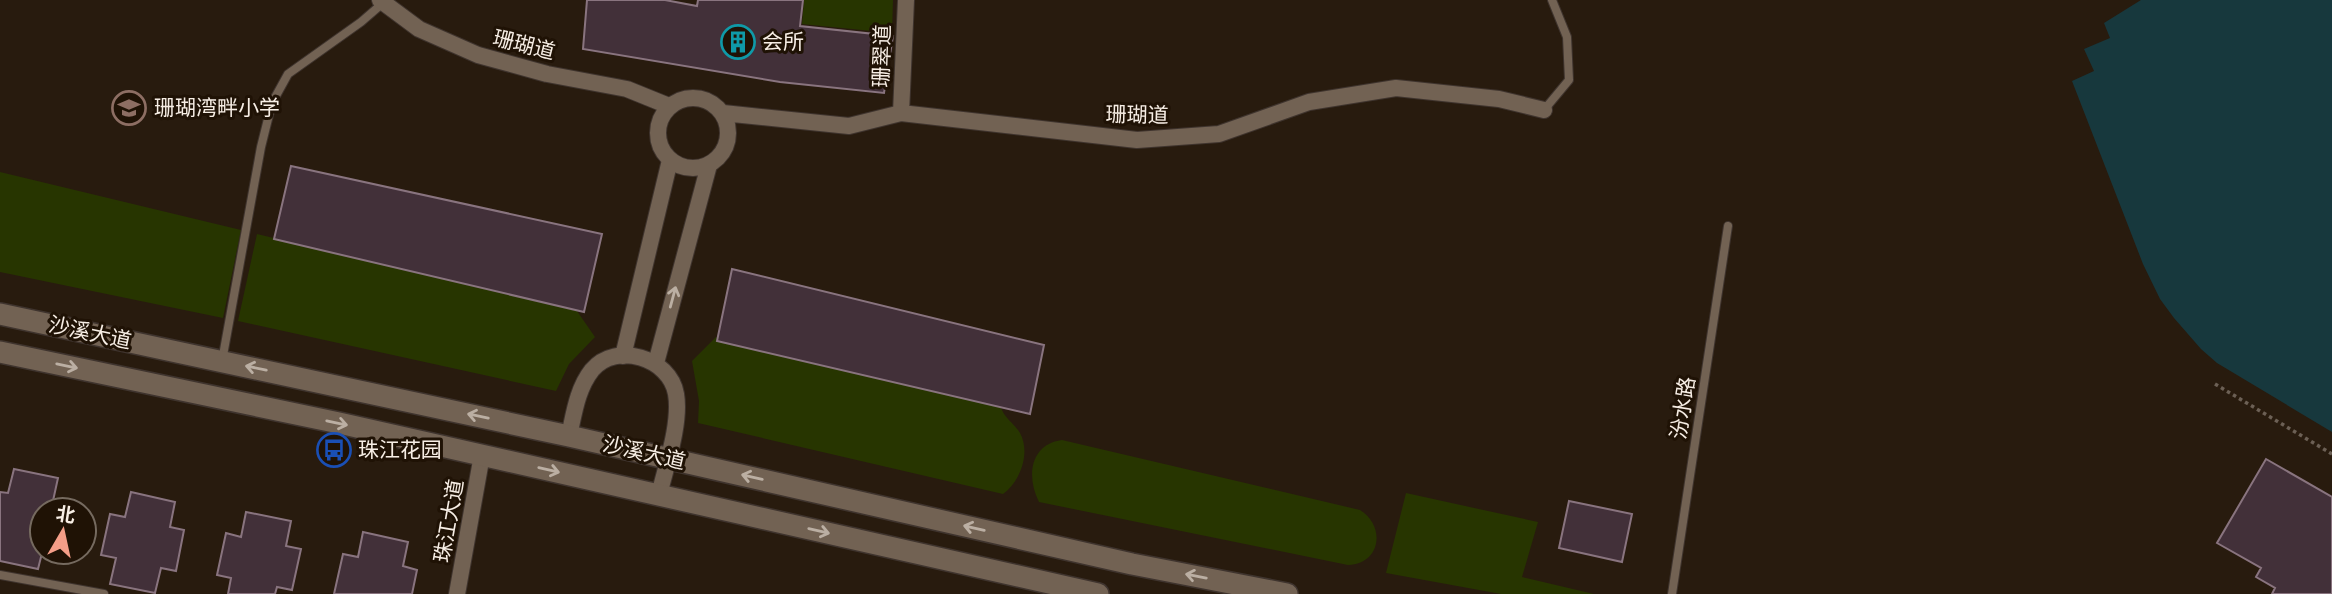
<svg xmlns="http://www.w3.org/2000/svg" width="2332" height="594" viewBox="0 0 2332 594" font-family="'Exo 2','Noto Sans SC',sans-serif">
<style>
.green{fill:#273500}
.water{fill:#17383d}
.building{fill:#423039;stroke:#89747f;stroke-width:2}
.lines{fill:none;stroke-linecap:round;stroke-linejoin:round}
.lane-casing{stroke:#3f342e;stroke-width:10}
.street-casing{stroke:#3f342e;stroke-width:18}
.secondary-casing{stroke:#3f342e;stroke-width:24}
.path{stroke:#6c6055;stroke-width:3.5;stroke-dasharray:3.5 3.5;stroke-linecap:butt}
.lane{stroke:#726253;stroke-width:8}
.street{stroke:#726253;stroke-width:16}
.secondary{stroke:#726253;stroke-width:21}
.oneway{stroke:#bbafa3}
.labels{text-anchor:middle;stroke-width:6;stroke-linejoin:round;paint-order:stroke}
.poi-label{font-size:21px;fill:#f7eee5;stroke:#1f1205;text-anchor:start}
.street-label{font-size:21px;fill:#f7eee5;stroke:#1f1205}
</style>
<rect width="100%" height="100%" fill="#281b0e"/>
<path class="green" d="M804,0H893L892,33L802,24Z
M0,172L241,230L223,318L0,272Z
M257,234L577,311L595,337L569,364L556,391L238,321Z
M716,337L999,401C1003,419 1012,420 1020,433C1031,453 1020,482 1003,494L698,423L699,401L692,361Z
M1062,440L1360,510C1386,526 1381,564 1348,565L1039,502C1026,477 1030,444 1062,440Z
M1406,493L1538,522L1522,577L1594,594H1501L1386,573Z"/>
<path class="water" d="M2141,0H2332V432L2217,363L2201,349L2174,318L2160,299L2143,264L2072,81L2094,71L2084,49L2110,38L2104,23Z"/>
<path class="building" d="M587,0H665L697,6L698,0H803L800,26L893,36L884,93L780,82L583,49Z
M291,166L602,234L584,312L274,239Z
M732,269L1044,345L1030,414L717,341Z
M2266,459L2332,497V594H2272L2275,588L2256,577L2261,568L2217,543Z
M14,469L58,478L51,510H42V553L38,569L0,561V492L8,493Z
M131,492L175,502L170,527L184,530L176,571L161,568L155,593L110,584L116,558L101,555L110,514L125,517Z
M1569,501L1632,514L1622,562L1559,548Z
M246,512L291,521L286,546L301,549L292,590L277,587L275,594H228L231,578L217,575L226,533L241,537Z
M363,532L408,542L403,566L417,570L412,594H334L343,554L358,557Z"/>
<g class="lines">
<g class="lane-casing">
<path id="lane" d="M1544,110L1569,80L1567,37L1552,0
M222,361L261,147L272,103L288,74L361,22L383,3
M0,575L104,594
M1672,594L1728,226"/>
</g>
<g class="street-casing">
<path id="street" d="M380,0L419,29L478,55L547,74L627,89L669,106
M658 133a35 35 0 1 1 70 0a35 35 0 1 1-70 0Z
M723,113L849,126L901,113L1137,140L1219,134L1309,102L1396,88L1499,99L1544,110
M901,113L906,0
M623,356L670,160
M656,363L709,165
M569,436C574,414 577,389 592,370C616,341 670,358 676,394C681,423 666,466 659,495
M457,594L482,455"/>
</g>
<g class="secondary-casing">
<path id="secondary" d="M0,314L569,436L1132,564L1287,594
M0,352L339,423L1098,594"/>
</g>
<path class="path" d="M2215,384L2332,454"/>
<use href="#lane" class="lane"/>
<use href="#street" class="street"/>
<use href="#secondary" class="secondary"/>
</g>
<defs><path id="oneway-shaft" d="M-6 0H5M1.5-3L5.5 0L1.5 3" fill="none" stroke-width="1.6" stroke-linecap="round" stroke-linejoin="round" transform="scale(1.75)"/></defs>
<g class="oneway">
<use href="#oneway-shaft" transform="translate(673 297) rotate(-75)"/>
<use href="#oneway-shaft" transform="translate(67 366) rotate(12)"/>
<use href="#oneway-shaft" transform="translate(256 368) rotate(-168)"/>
<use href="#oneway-shaft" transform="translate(478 416) rotate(-168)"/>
<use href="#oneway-shaft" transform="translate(337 423) rotate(12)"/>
<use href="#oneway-shaft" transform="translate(549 470) rotate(13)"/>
<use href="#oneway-shaft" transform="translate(752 477) rotate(-167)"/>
<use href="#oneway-shaft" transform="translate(974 528) rotate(-167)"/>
<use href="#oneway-shaft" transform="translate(819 531) rotate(13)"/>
<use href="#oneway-shaft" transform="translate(1196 576) rotate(-169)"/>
</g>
<defs>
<g id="building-ring" transform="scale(1.75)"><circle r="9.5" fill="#1f1205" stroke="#0f9aa8" stroke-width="1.5"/><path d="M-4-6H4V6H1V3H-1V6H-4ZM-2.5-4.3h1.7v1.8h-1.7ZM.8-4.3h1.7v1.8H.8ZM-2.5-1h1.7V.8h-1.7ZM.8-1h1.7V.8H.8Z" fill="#0f9aa8"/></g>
<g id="school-ring" transform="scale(1.75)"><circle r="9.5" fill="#1f1205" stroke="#8d6e63" stroke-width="1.5"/><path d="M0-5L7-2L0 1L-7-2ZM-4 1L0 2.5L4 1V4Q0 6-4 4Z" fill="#8d6e63"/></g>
<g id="bus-ring" transform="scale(1.75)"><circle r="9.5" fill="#1f1205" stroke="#1a4fb4" stroke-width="1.5"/><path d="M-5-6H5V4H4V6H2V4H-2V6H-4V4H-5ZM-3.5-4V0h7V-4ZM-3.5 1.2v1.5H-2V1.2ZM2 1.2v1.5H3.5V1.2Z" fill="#1a4fb4"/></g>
</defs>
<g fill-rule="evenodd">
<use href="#building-ring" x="738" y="42"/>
<use href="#school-ring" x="129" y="108"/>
<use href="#bus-ring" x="334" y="450"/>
</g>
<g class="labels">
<g class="poi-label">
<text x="762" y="49">会所</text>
<text x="154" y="115">珊瑚湾畔小学</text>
<text x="358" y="457">珠江花园</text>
</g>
<g class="street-label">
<text transform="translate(524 45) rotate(14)" y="7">珊瑚道</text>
<text transform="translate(882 56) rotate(-88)" y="7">珊翠道</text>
<text transform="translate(1137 115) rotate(1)" y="7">珊瑚道</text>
<text transform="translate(90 333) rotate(12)" y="7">沙溪大道</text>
<text transform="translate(1683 408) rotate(-81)" y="7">汾水路</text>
<text transform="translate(644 453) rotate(13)" y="7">沙溪大道</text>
<text transform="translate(449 521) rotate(-80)" y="7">珠江大道</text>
</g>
</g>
<g transform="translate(63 531) rotate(9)"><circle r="33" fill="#1f1205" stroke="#756a5f" stroke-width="2"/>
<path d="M0-5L12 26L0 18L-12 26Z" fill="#f49e88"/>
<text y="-10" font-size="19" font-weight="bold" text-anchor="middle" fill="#f7eee5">北</text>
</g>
</svg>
